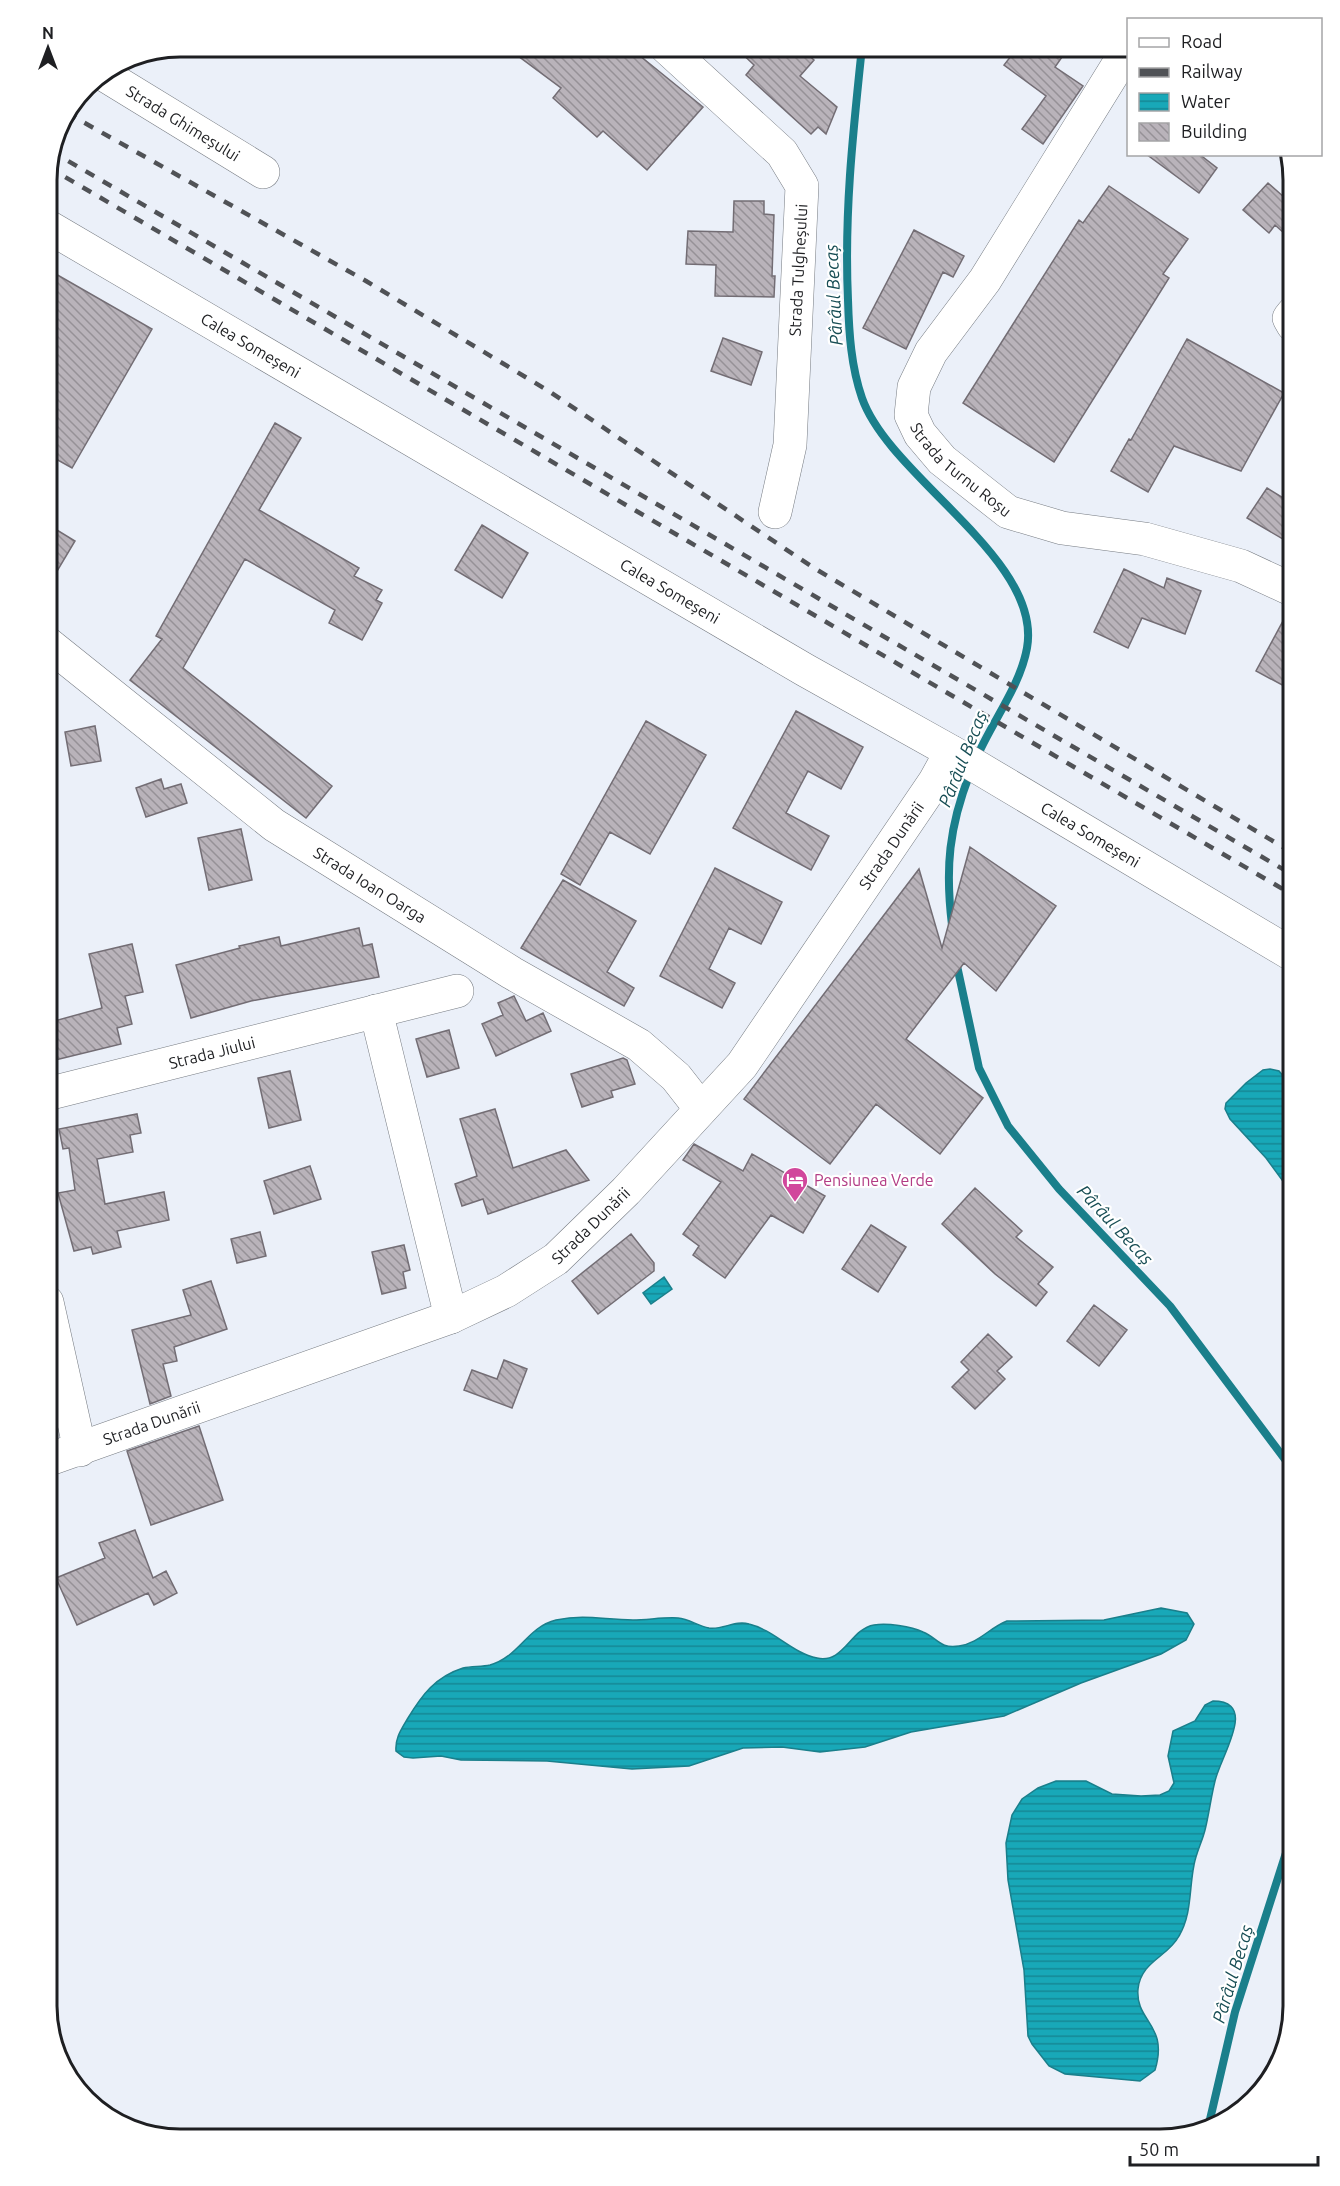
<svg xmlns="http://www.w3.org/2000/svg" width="1340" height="2186" viewBox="0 0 1340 2186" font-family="Ubuntu,sans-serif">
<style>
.water{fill:url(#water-rules);stroke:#1a7f8b;stroke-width:1.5}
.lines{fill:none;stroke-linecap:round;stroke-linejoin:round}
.stream{stroke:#1a7f8b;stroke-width:8}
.building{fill:url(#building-back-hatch);stroke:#736d74;stroke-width:1.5}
.minor-casing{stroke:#767b82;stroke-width:34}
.major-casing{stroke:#767b82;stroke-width:34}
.minor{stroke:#fff;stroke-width:33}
.major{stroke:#fff;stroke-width:33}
.rail{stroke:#505256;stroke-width:4.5;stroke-dasharray:10 10;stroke-linecap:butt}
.labels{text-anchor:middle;stroke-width:4.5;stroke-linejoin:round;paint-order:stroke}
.street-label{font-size:16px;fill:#1e1f22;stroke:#fff}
.hotel-label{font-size:16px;fill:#b23c85;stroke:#fff;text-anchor:start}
.water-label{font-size:18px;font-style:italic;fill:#174d54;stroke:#fff}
.rim{fill:none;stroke:#1e1f22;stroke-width:3}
</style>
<defs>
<pattern id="water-rules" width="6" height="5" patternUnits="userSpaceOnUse" patternTransform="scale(1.5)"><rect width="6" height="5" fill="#18a8b8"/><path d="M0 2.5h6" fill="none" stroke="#158895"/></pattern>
<pattern id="building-back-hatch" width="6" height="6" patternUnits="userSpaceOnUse" patternTransform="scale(1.5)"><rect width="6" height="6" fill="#b9b3ba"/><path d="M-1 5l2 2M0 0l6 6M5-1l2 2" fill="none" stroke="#969197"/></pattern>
</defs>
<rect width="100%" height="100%" fill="#ebf0f9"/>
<path class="water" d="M1270,1069L1279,1071L1293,1088V1195L1266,1158L1230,1119L1225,1109L1226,1103L1246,1083L1263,1070Z
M664,1277L672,1289L651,1304L643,1293Z
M1161,1608L1187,1613L1194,1624L1186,1640L1161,1654L1081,1683L1004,1716L911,1732L865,1747L820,1752L782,1747L743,1748L689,1766L632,1769L547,1761L461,1760L441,1756L413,1758L404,1757L396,1751C395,1738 401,1730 408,1718C422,1695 435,1677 463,1668C472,1666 482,1667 490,1665C519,1657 527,1627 556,1620C586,1614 604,1620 633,1620C648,1620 663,1617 678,1618C689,1619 698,1626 709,1628C723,1630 735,1620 749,1624C774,1630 792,1653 817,1658C844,1664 850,1629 874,1625C887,1623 911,1626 923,1632C938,1638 939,1649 959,1646C979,1643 989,1628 1007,1621L1104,1620Z
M1213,1701C1259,1701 1221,1755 1215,1781C1211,1797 1209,1814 1205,1830C1202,1842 1196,1853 1194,1865C1189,1889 1192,1914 1179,1936C1168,1957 1141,1961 1138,1989C1135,2022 1169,2024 1155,2070L1140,2081L1065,2074L1049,2066L1032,2044L1028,2036L1024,1970L1008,1880L1006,1843L1012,1815L1022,1799L1038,1788L1056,1781H1086L1112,1794L1141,1796L1160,1795L1169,1791L1174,1783L1168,1756L1173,1731L1195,1721L1205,1705Z"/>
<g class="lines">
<path class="stream" d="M862,47C853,132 844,214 848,300C849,333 851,366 862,398C890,478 1043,559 1027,648C1020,687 991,723 976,759
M952,925C945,868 949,827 970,773
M956,961L979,1068L1008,1126L1059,1189L1170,1306L1293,1470
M1208,2128L1235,2012L1293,1831"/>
</g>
<path class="building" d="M506,47H629L703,107L647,170L603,131L597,137L553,98L561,88Z
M735,47H799L814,60L800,76L837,107L826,134L818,127L811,134L746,75L754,65Z
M1018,47H1069L1055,67L1083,86L1043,144L1022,129L1046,96L1004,65Z
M1146,154H1199L1217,168L1199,193Z
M1268,183L1293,205V241L1275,225L1269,233L1243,210Z
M1109,186L1188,239L1163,274L1169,278L1054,462L963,403L1079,220L1083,223Z
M734,201H764V214L774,215L772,276H775L774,297L715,296L716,265L686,264L688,231L733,232Z
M914,230L964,256L953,277L943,272L906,349L863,328Z
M47,269L152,329L72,468L47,454Z
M723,338L762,352L751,385L711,371Z
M1187,339L1284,393L1241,471L1174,446L1148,492L1111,471L1129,439L1131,440Z
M275,423L301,438L259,510L359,568L354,576L382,590L376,600L382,603L362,640L329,623L335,610L245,559L183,668L332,786L306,818L130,680L162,639L156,636Z
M1267,488L1293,504V545L1247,518Z
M47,524L75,541L47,588Z
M482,525L528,553L502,598L455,570Z
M1124,569L1164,588L1167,578L1201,591L1185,634L1142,618L1128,648L1094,632Z
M1290,608L1293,609V673L1286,687L1256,671Z
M796,711L863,747L841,789L808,771L786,813L829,836L811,870L733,828Z
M646,721L706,755L650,854L610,832L580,885L561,874Z
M95,726L101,761L71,766L65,732Z
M161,779L164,789L181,784L187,803L146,817L136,788Z
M241,829L252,880L209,890L198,838Z
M970,847L1056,906L996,991L964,963L906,1039L983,1098L940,1154L876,1104L830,1164L744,1099L919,869L942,948Z
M715,868L782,902L761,944L729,928L709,969L735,983L722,1008L660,976Z
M563,880L636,921L607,972L634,988L624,1006L521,948Z
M359,928L363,946L372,944L379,977L251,1001L191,1018L176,965L240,948L239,946L279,937L281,946Z
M132,944L143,992L125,996L132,1024L117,1028L121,1044L47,1062V1023L102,1008L89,954Z
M514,996L526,1021L543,1013L551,1031L496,1056L482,1024L503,1015L498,1003Z
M449,1030L459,1068L427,1077L416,1039Z
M623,1058L627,1060L635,1084L611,1091L613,1097L582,1107L571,1074Z
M290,1071L301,1120L269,1128L258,1078Z
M495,1109L513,1168L566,1150L589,1180L488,1214L483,1199L462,1206L455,1184L477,1176L460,1119Z
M137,1114L141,1133L130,1135L133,1152L97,1159L105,1204L164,1192L169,1220L117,1231L121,1247L93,1254L91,1247L74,1251L58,1193L75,1190L69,1148L63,1149L59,1129Z
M694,1144L743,1171L752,1154L825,1196L803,1233L771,1215L725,1278L693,1255L699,1246L683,1234L721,1182L683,1160Z
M310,1166L321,1199L274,1214L264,1181Z
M975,1188L1022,1231L1016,1237L1053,1267L1038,1284L1047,1292L1036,1306L995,1274L942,1224Z
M871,1225L906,1247L878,1292L842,1269Z
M260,1232L266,1256L237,1263L231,1239Z
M631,1234L654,1263V1271L598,1314L572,1281Z
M404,1245L410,1270L403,1272L406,1288L382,1294L372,1252Z
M211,1281L227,1329L174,1347L177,1361L163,1364L171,1396L150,1404L132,1330L191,1315L183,1290Z
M1094,1305L1127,1330L1099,1366L1067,1341Z
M988,1334L1012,1357L997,1371L1005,1379L975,1409L952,1387L969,1370L961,1362Z
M504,1360L527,1369L512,1408L464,1390L472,1370L497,1379Z
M199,1426L223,1500L151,1525L127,1451Z
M135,1530L153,1578L166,1571L177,1593L154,1605L148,1593L77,1625L56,1578L105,1558L99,1543Z"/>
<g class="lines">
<g class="minor-casing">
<g id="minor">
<path d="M666,47L782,153L802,186L790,445L775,512"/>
<path id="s1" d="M1128,49L985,280L931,352L914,387L911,415L920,434L942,460L1008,512L1062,528L1145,539L1241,566L1293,590"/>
<path id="s2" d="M103,74L263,172"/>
<path d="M1293,325L1289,318L1293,313"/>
<path id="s3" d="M47,643L274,825L512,973L639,1045L676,1077L701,1109"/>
<path d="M376,1011L451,1317"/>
<path id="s4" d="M47,1094L457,991"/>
<path d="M47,1302L80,1450"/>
<path id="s5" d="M47,1460L451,1317L506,1291L556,1259L626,1191L742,1065L935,781L951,752"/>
</g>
</g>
<g class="major-casing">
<g id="major">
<path id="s6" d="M47,226L805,670L957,755L1293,955"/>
</g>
</g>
<use href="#minor" class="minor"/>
<use href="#major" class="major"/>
<path class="rail" d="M67,113L366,281L547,390L814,568L1293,853
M51,151L1293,875
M48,167L1293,895"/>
</g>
<defs>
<g id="hotel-pin" transform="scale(1.35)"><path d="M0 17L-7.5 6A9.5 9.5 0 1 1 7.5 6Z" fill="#d1479c" stroke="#fff"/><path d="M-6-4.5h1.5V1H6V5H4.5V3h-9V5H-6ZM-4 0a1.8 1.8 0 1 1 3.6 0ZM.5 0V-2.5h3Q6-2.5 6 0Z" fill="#fff"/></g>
</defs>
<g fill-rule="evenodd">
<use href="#hotel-pin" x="795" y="1180"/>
</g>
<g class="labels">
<g class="street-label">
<text dy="6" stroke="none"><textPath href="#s2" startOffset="94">Strada Ghimeșului</textPath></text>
<text transform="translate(798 270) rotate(-87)" y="6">Strada Tulgheșului</text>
<text dy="6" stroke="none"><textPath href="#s6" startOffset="236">Calea Someșeni</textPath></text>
<text dy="6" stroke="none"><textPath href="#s1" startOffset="504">Strada Turnu Roșu</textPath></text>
<text dy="6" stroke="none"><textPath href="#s6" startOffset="722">Calea Someșeni</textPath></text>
<text dy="6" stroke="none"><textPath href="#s6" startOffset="1208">Calea Someșeni</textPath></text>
<text dy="6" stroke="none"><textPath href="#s5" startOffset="1083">Strada Dunării</textPath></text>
<text dy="6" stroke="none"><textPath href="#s3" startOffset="404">Strada Ioan Oarga</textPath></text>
<text dy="6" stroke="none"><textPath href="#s4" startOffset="170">Strada Jiului</textPath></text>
<text dy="6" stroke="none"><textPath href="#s5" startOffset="597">Strada Dunării</textPath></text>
<text dy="6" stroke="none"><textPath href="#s5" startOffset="111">Strada Dunării</textPath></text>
</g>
<g class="hotel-label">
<text x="814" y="1186">Pensiunea Verde</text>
</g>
<g class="water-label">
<text transform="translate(834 295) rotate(-93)" y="6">Pârâul Becaș</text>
<text transform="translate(963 759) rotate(-68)" y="6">Pârâul Becaș</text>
<text transform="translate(1115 1225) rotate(47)" y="6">Pârâul Becaș</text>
<text transform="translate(1233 1974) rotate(-73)" y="6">Pârâul Becaș</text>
</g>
</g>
<path d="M0 0H1340V2186H0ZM180 57H1160A123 123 0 0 1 1283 180V2006A123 123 0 0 1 1160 2129H180A123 123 0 0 1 57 2006V180A123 123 0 0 1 180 57Z" fill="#fff" fill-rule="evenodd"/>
<path class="rim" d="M180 57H1160A123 123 0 0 1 1283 180V2006A123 123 0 0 1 1160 2129H180A123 123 0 0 1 57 2006V180A123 123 0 0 1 180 57Z"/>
<rect x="1127" y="18" width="195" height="138" fill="#ffffff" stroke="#a5a5a7" stroke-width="1.5"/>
<rect x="1139" y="38" width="30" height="9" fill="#ffffff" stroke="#a5a5a7" stroke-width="1.5"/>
<text x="1181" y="48" font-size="18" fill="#1e1f22">Road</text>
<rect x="1139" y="68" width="30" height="9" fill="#505256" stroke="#a5a5a7" stroke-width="1.5"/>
<text x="1181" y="78" font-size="18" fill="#1e1f22">Railway</text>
<rect x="1139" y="93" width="30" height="18" fill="url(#water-rules)" stroke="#a5a5a7" stroke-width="1.5"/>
<text x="1181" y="108" font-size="18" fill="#1e1f22">Water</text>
<rect x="1139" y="123" width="30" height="18" fill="url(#building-back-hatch)" stroke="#a5a5a7" stroke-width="1.5"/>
<text x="1181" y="138" font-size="18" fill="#1e1f22">Building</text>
<g transform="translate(48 48)" stroke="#ffffff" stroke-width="4.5" paint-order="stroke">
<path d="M0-4.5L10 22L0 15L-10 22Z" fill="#1e1f22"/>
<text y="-9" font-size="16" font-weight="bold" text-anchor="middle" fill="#1e1f22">N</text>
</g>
<path d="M1130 2156v9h188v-9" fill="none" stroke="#1e1f22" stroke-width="3"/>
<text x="1139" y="2156" font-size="18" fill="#1e1f22" stroke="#ffffff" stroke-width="4.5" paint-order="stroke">50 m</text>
</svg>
